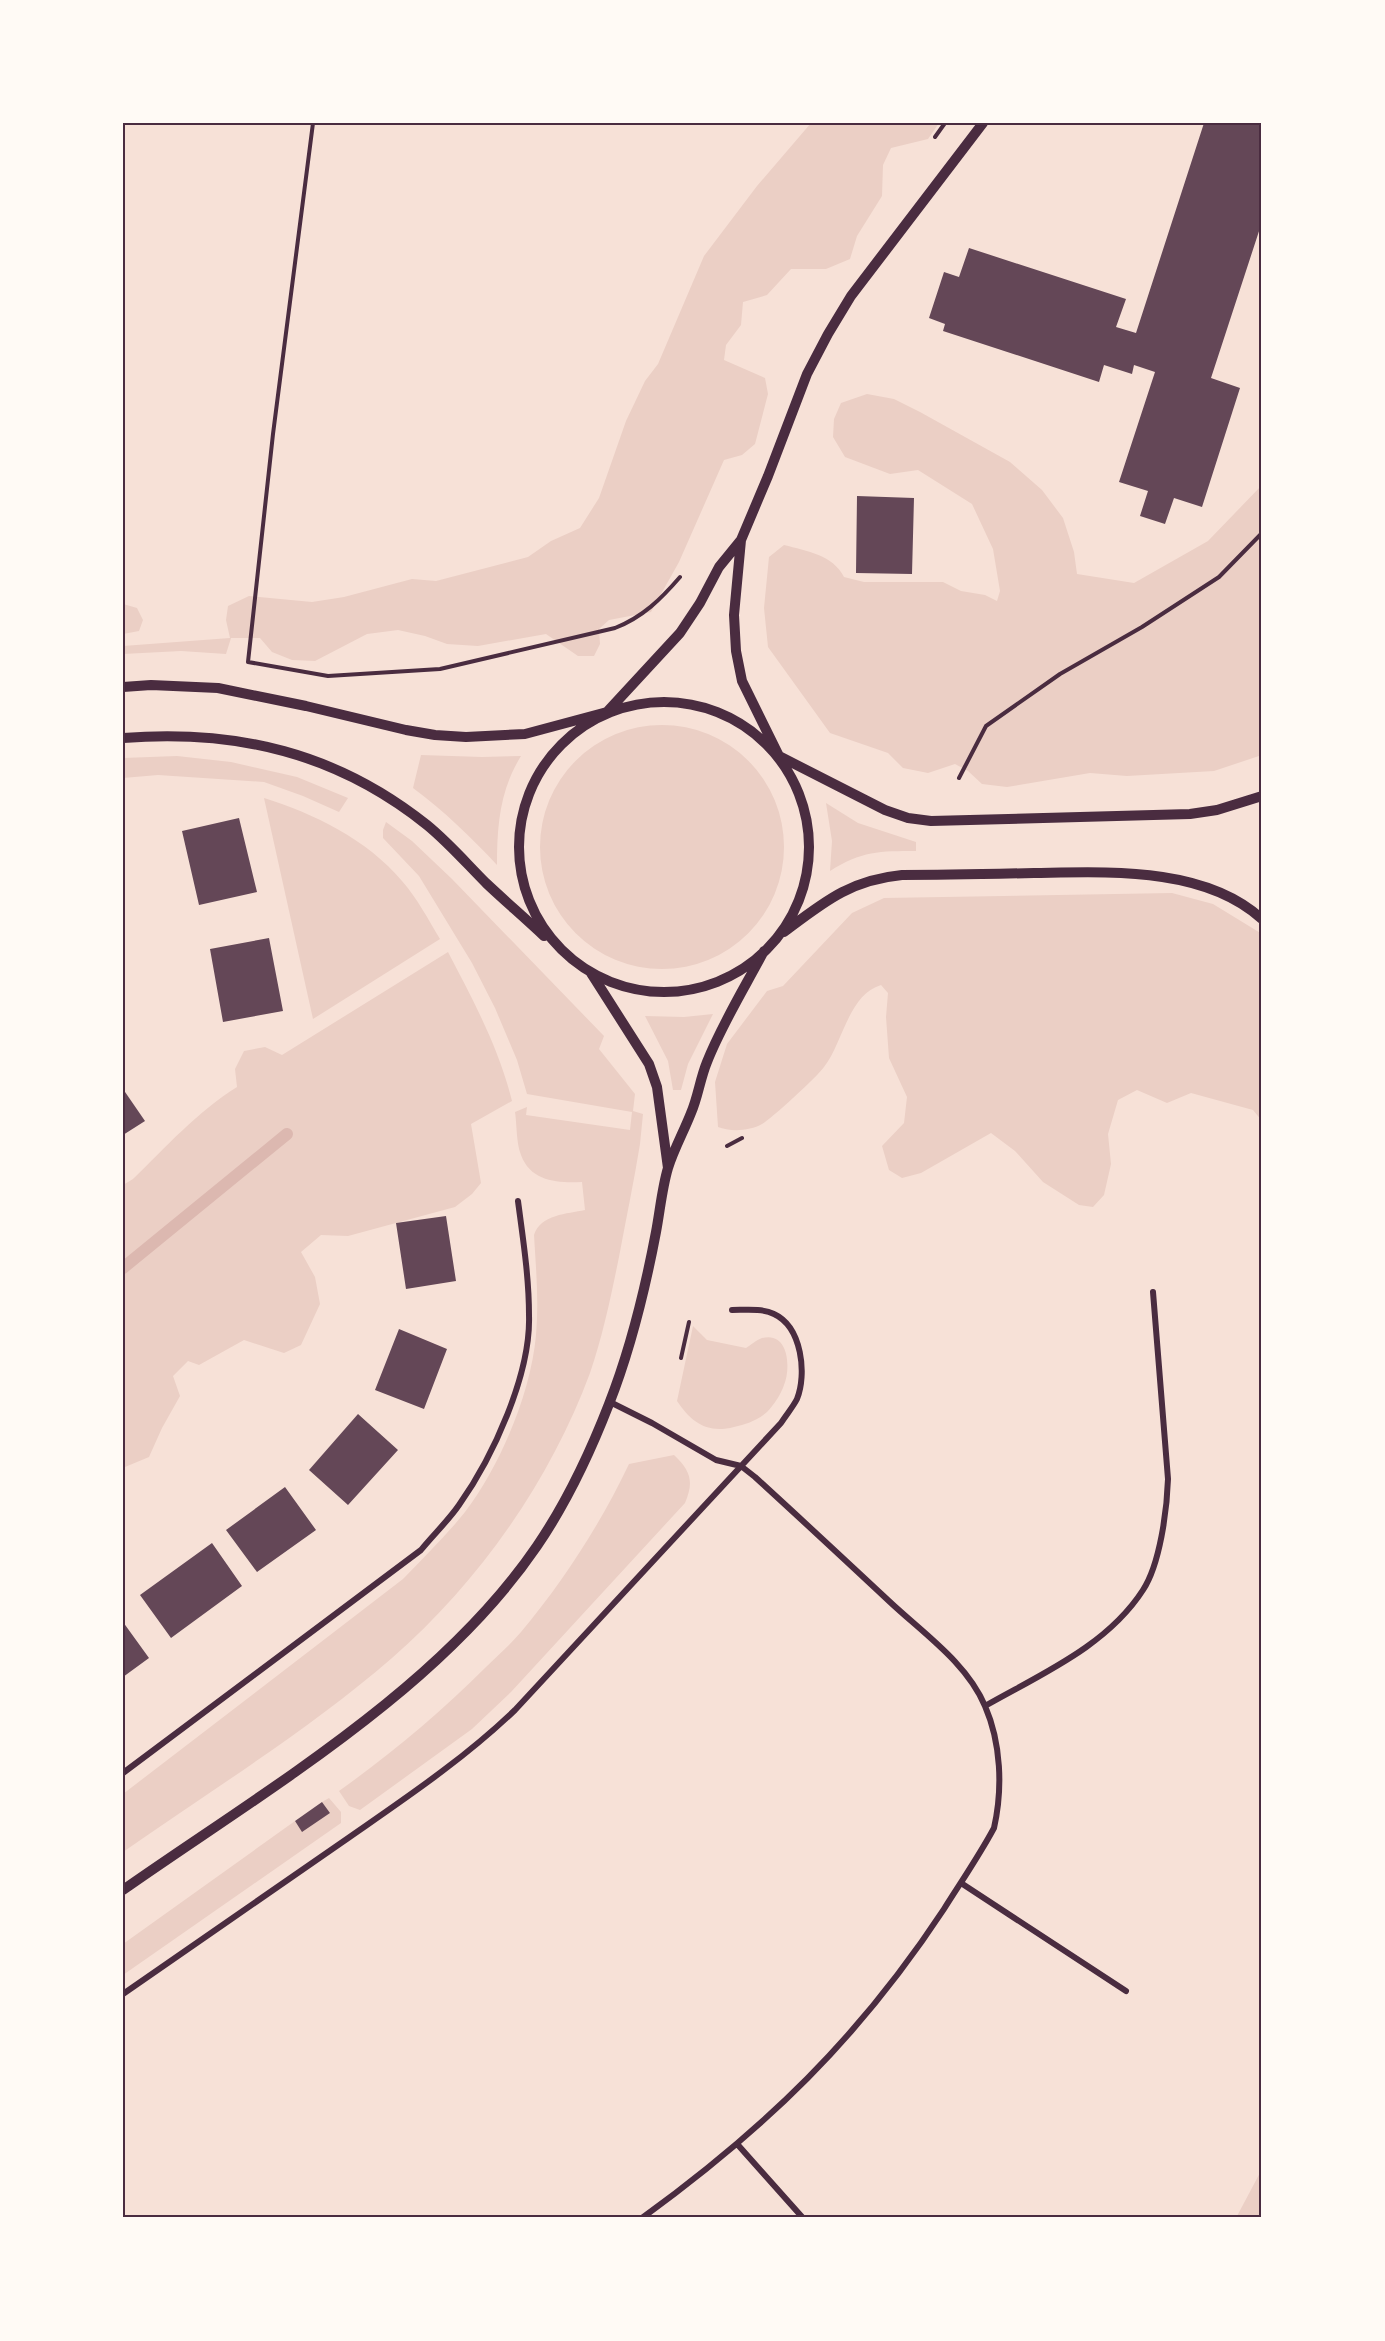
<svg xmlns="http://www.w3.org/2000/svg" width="1385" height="2341" viewBox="0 0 1385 2341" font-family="'DejaVu Sans',sans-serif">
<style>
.green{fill:#ebcfc5}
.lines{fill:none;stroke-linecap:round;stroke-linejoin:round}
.stream{stroke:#dcb8b0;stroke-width:12}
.building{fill:#644757}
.path{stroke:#4a2c40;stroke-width:4}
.minor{stroke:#4a2c40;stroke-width:6}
.tertiary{stroke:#4a2c40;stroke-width:10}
.neatline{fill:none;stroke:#4a2c40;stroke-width:2}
</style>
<rect width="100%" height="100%" fill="#f7e1d7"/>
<path class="green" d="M811,123H939L928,139L891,148L883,165L882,196L857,236L850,259L826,269H791L767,295L743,302L741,325L726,345L724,360L765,378L768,394L755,444L742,455L724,460L679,562L651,612L609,620L599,629L600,644L594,656H578L546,634L478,646L447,644L425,636L398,630L367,634L315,661L292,660L272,652L260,638H231L226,654L181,651L123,654V646L230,638L226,620L228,606L249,596L312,602L344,597L412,579L436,581L528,557L551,541L580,528L599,498L626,421L645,381L658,364L704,256L757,186Z
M867,394L894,399L920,412L1010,462L1042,490L1063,518L1074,552L1077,574L1134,583L1208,541L1262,485V755L1214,771L1127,776L1090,773L1007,787L982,784L968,771L955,764L928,773L903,768L888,753L830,733L768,647L764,608L769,557L784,545C807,551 833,555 844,577L864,582H943L961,591L985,595L997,601L1000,591L993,549L972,504L918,470L890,474L845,457L833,437L834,419L841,403Z
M123,604L137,608L143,620L139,631L123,634Z
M540 847a122 122 0 1 1 244 0a122 122 0 1 1-244 0Z
M421,755L482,757L521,756C500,790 497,825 497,865C471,837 444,811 413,788Z
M177,756L231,762L297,777L348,798L339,812L303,796L264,782L158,775L123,778V758Z
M264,798C313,813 368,840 402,881C417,898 428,919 440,939L313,1019Z
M826,803L858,823L916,842V851C880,851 861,851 830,871L832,841Z
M386,822L412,841L452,879L604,1036L599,1049L635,1094L633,1111L643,1114L640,1144C634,1181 626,1219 619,1257C611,1296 603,1335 590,1373C550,1481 479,1582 392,1658C309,1730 213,1789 123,1852V1794L403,1579C424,1557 446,1536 465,1512C500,1466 531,1393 536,1335C539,1302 536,1269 534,1235C541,1214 567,1214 585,1210L582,1182C558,1183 531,1182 521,1155C516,1142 517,1125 515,1112L527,1107L526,1115L630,1130L632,1112L527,1094L517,1060L495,1008L472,963L419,876L383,838V830Z
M1172,893L1213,904L1262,934V1121L1253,1110L1191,1093L1167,1103L1137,1090L1118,1100L1108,1134L1111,1164L1104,1195L1093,1207L1079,1205L1043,1182L1015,1151L991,1133L921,1173L902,1178L889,1170L882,1146L904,1123L907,1097L889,1058L886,1017L888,993L881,985C848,995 843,1043 824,1067C818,1076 771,1119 762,1124C750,1131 730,1132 718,1127L715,1082L727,1044L767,991L783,986L852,913L884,898Z
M448,952C473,1000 499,1048 512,1101L471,1124L481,1183L472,1194L455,1207L348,1236L321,1235L301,1252L315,1277L320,1304L301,1345L284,1353L244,1340L199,1365L188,1361L173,1376L180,1396L162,1428L149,1457L125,1467L123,1466V1185L133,1179C166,1147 197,1112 237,1087L235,1069L244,1051L265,1047L282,1055Z
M713,1014L688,1064L681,1090H673L668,1061L645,1016L684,1017Z
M693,1326L707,1340L746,1348C751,1345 756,1340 762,1338C789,1331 791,1368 784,1385C781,1394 774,1405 767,1412C757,1421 746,1424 734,1427C707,1434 691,1422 677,1401Z
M674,1455C691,1471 694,1482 685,1503L511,1692L472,1729L360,1810L349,1806L339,1791C391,1754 440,1713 485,1668C497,1656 510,1645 521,1632C563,1582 601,1523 629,1464Z
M329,1798L341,1812V1823L123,1975V1944L295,1821L302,1831L330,1813L322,1802Z
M1262,2169V2218H1236Z"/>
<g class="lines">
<path class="stream" d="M123,1268L287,1134"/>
</g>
<path class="building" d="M1204,123H1262V222L1211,378L1240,388L1202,507L1174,498L1165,524L1140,516L1148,491L1119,482L1155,372L1134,365L1132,374L1104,365L1099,382L943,331L945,324L929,318L944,272L959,277L969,248L1126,299L1116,327L1136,333Z
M857,496L914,498L912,574L856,573Z
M239,818L257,892L199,905L182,831Z
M269,938L283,1011L223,1022L210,949Z
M123,1089L145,1121L123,1135Z
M446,1216L456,1281L406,1289L396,1223Z
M399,1329L447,1349L424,1409L375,1390Z
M358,1414L398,1450L348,1505L309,1470Z
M285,1487L316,1530L257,1572L226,1530Z
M212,1543L242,1586L171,1638L140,1595Z
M123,1622L149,1658L123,1677Z
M322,1802L330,1813L302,1832L295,1821Z"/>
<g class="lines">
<path class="path" d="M313,123L273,434L248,662L328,676L440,669L615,628C643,617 661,599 680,577
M935,137L945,123
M959,778L986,726L1060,674L1142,627L1219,577L1262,533
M727,1146L742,1138
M681,1358L689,1322"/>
<path class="minor" d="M610,1402L652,1423L716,1460L741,1466L755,1477C800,1518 845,1560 890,1602C923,1633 967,1663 985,1706C1001,1743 1003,1788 994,1828C979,1856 961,1882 944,1909C859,2038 766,2128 642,2218
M985,1706C1041,1674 1107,1646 1143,1590C1160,1564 1167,1510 1168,1479L1153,1292
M123,1773L421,1550C433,1535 448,1521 459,1505C493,1457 531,1374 529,1315C529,1277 523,1239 518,1201
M961,1883L1126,1991
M123,1994C196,1944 268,1893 341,1843C401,1801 462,1761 515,1710L781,1423C786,1415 793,1407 797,1399C807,1374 802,1327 774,1314C762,1308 745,1310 732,1310
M738,2145L803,2218"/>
<path class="tertiary" d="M741,540L734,615L736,651L742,681L779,756L885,810L908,818L931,821L1190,814L1217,810L1262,796
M123,687L151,685L218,688L306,706L406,730L435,735L466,737L525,734L607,712L680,633L700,603L719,567L741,540L768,476L807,374L828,334L851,296L983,123
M519 847a145 145 0 1 1 290 0a145 145 0 1 1-290 0Z
M123,738C237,729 337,753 427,825C449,843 467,864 486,883C505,901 525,918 544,936
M784,932C824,902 850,880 902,875C946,875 990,874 1034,873C1107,872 1204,866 1262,919
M591,973L649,1064L657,1087L668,1168
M123,1890C264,1791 439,1690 537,1546C567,1502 590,1453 609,1404C631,1348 645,1290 656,1232C660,1211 662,1188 668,1168C674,1149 684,1131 691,1113C698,1097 700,1079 707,1062C722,1024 745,987 764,951"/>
</g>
<rect width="1385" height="2341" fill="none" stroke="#fffaf5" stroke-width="249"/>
<rect x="124" y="124" width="1136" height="2092" class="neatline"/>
</svg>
